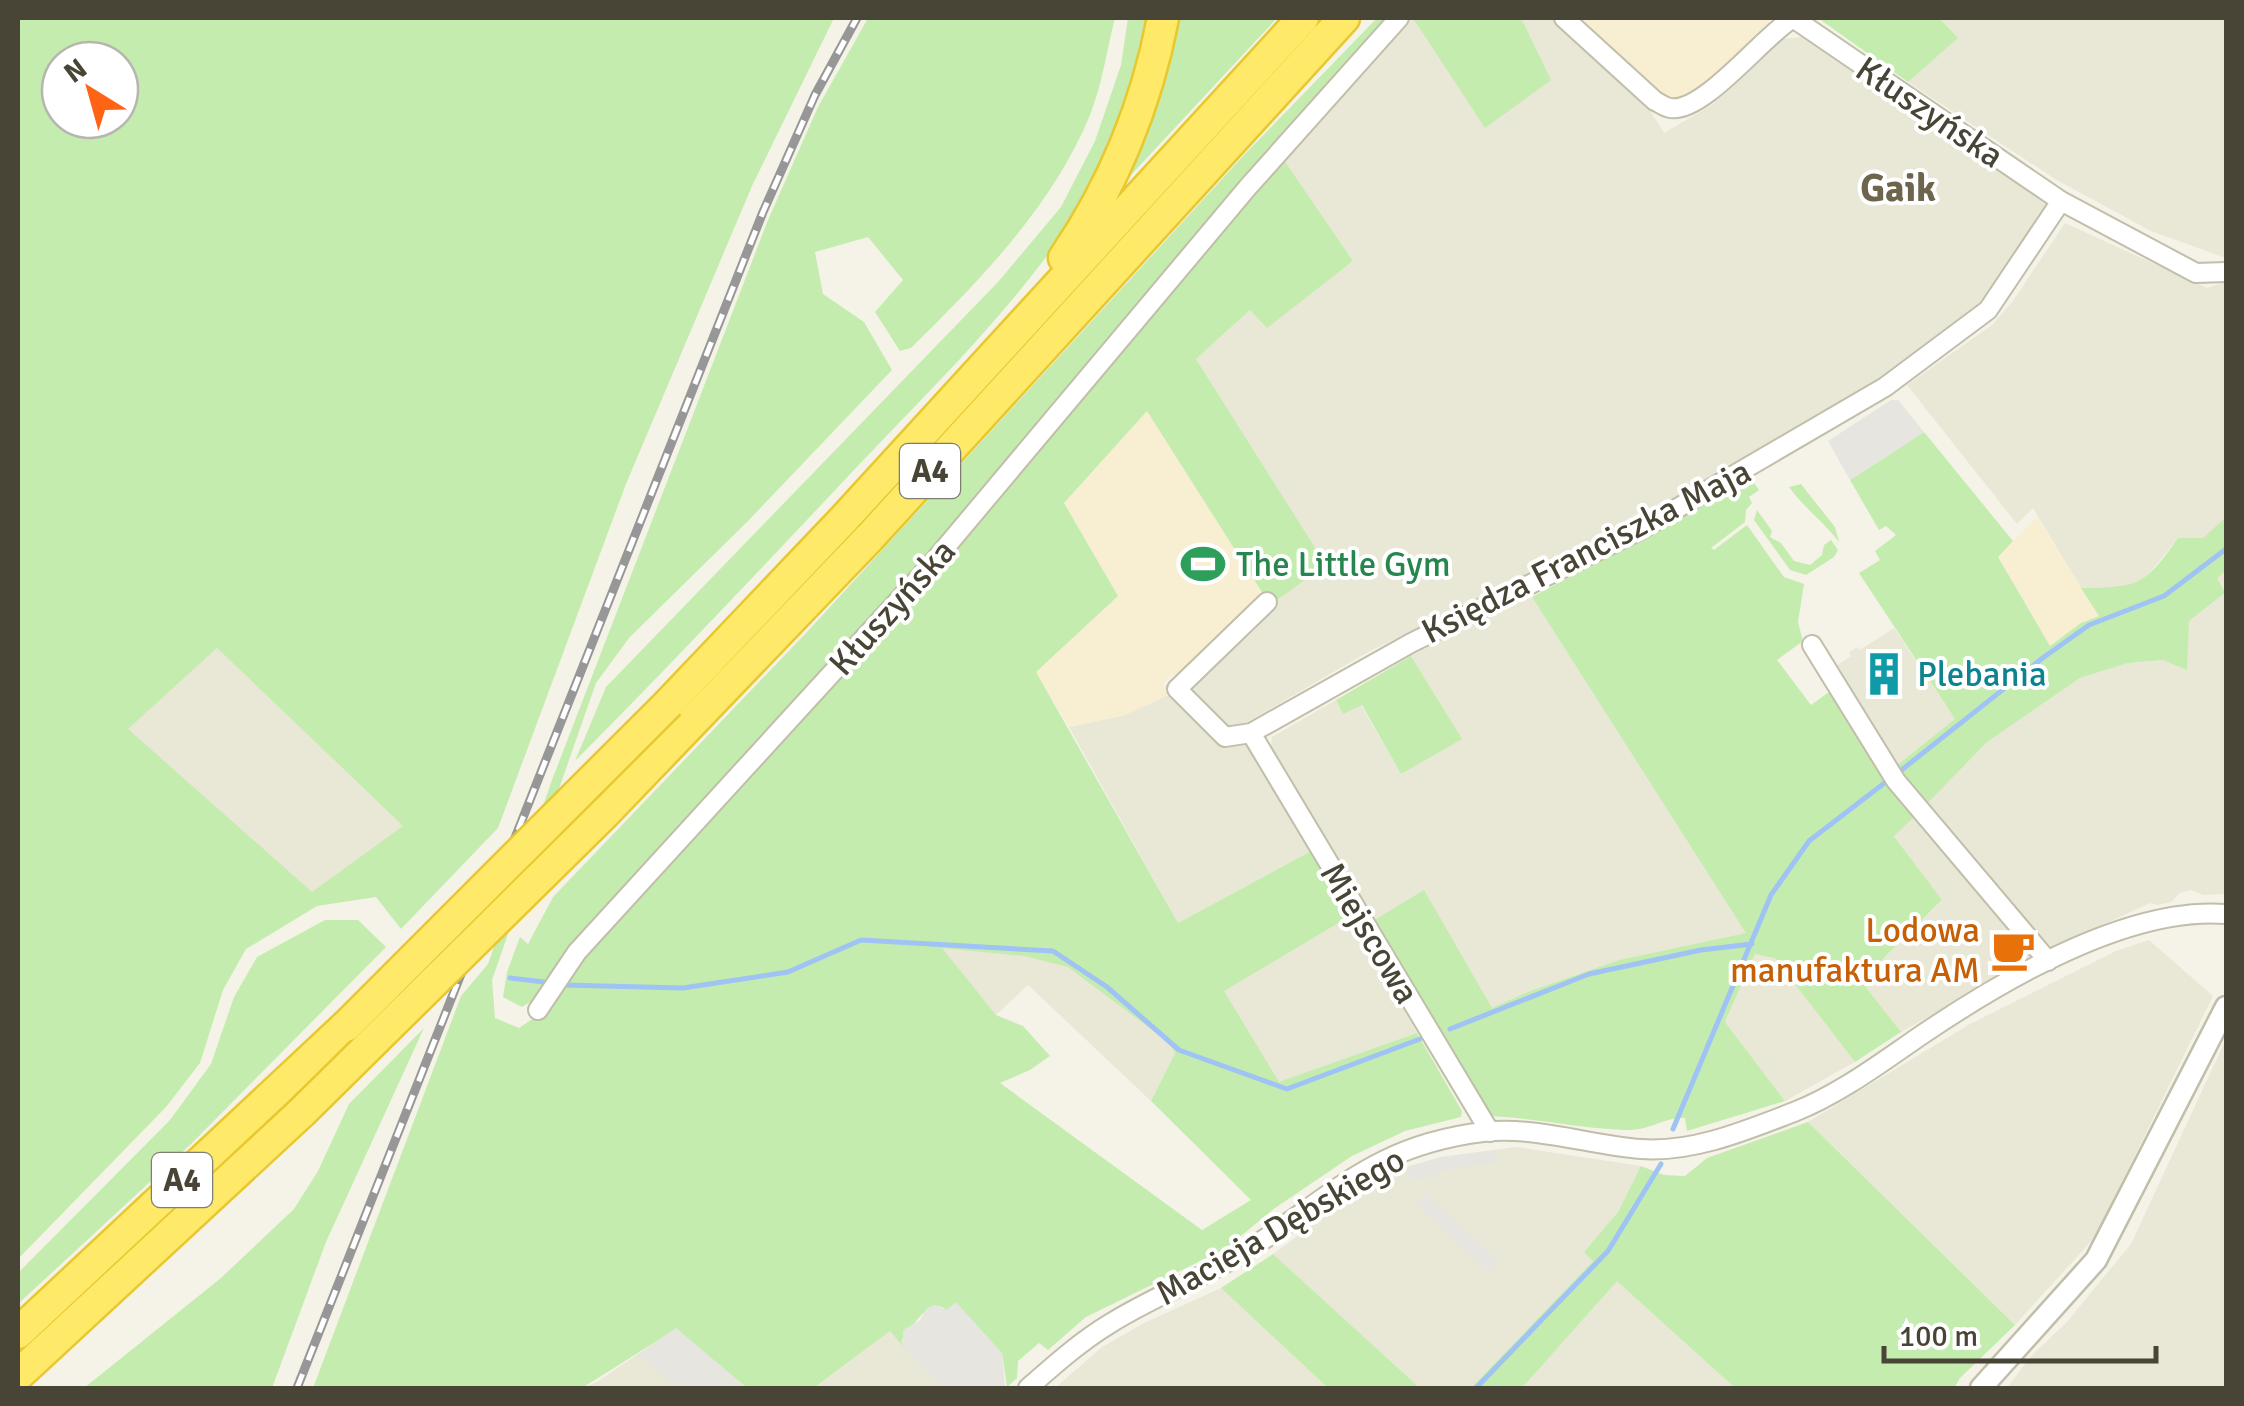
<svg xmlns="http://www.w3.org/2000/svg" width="2244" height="1406" viewBox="0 0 2244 1406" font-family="Signika,sans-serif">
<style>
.residential{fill:#e9e7d6}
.commercial{fill:#f8efd2}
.green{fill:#c4ecae;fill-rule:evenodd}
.parking{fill:#e6e5e0}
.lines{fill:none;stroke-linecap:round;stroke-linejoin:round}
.stream{stroke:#a0c3f5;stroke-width:5}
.minor-casing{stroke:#c1beaa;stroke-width:22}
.tertiary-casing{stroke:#c1beaa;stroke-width:25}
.motorway-casing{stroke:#e8c72f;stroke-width:35}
.minor{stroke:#fff;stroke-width:18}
.tertiary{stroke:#fff;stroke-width:20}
.motorway{stroke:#ffe969;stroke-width:30}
.rail-casing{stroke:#979797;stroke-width:9}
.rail{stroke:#fff;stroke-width:5;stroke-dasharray:15;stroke-linecap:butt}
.motorway-bridge-casing{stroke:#e8c72f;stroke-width:35;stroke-linecap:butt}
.motorway-bridge{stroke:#ffe969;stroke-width:30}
.labels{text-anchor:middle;stroke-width:8;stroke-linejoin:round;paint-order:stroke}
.shield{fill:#fff;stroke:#807d72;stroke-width:2.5}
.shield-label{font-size:32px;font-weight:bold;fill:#494536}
.street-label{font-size:35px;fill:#494536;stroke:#fff}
.leisure-label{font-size:35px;fill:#27864d;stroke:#fff;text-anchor:start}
.culture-label{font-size:35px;fill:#0d838f;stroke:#fff;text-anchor:start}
.food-label{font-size:35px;fill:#c56008;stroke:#fff;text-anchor:end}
.neighbourhood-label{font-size:38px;font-weight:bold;fill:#6d664c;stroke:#fff}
</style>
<rect width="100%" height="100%" fill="#f5f3e8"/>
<path class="residential" d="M1413,18H1552L1651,112L1664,133L1712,105L1782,39L1802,37L2046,204L2047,214L1986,303L1873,383L1684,499L1368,652L1235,729L1224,724L1188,686L1270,605L1325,564L1196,359L1251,309L1267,327L1353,261L1284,160Z
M1939,18H2226V258L2151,231L2055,179L1908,82L1957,38Z
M2065,223L2207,288L2226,282V517L2203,538H2178L2143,581L2123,587L2081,588L2033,508L2017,524L1907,385L1992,325L2013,301Z
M2226,571V894L2203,895L2191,890L2180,893L2171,902L2157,905L2150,903L2048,950L1924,807L1987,742L2080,678L2128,663L2164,660L2186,669L2189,621L2224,594L2217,578Z
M1532,597L1747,933L1619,960L1530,991L1492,1009L1424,891L1371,922L1271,751L1272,737L1336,700L1343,714L1361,705L1401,774L1461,738L1411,656L1481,619Z
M1894,628L1955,719L1896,766L1833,668L1851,656L1849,652L1857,647L1860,650Z
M217,648L404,827L311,893L127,729Z
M1171,694L1219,740L1247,737L1313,850L1178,923L1069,727L1125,715Z
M1915,816L2038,955L1901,1032L1861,981L1942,901L1894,835Z
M1352,915L1417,1033L1279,1083L1223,991Z
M2149,940L2213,996L2095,1237L2015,1325L1808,1122L1970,1024L2116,951Z
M940,947L1024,956L1069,967L1168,1042L1175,1053L1151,1101L1028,985L996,1015Z
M1755,954L1775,957L1855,1062L1785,1101L1725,1022Z
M2226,1039V1388H2007L2031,1356L2066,1323L2131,1244Z
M1516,1147L1641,1166L1618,1212L1584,1252L1594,1260L1471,1388H1420L1273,1254L1358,1191L1407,1167L1441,1157Z
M1617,1280L1735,1388H1522Z
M1221,1288L1328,1388H1055L1102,1347L1144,1323Z
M676,1328L747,1388H582L597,1382Z
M891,1330L941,1388H815Z"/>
<path class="commercial" d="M1575,18H1766L1770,21L1708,82L1683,100L1665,98Z
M1148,410L1264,597L1211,640L1181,675H1170L1163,684L1171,694L1125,715L1069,727L1035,672L1118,596L1064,503Z
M2037,517L2099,616L2081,623L2050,646L1998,557Z"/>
<path class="green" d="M18,18H834L752,186L626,484L498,828L401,929L376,897L317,906L246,949L223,990L200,1063L166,1107L18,1259ZM60,60H120V120H60ZM217,648L403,826L312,892L128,729Z
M868,18H1115C1107,49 1102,85 1090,115C1052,207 981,279 911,348L900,351L875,312L903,280L868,237L815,252L823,294L864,322L892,370L748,521L629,638L596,683L492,980L495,1018L519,1028L543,1012L574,966L1284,160L1353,261L1267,328L1250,310L1196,359L1326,565L1270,605L1147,411L1064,503L1118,596L1036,672L1178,923L1313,850L1352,915L1224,991L1279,1082L1417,1033L1462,1111L1461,1117L1405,1131L1352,1156L1275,1208L1225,1249L1086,1317L1048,1350L1039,1343L1018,1361L1017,1378L1007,1387L1002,1353L942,1307C924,1303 913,1327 902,1340L903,1346L890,1331L814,1388H747L676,1329L582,1388H313L461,996L488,964L552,780L768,220L818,107ZM942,948L1024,956L1068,967L1168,1042L1175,1053L1151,1101L1251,1200L1202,1230L1000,1083L1030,1070L1050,1056L1023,1026L996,1015Z
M1128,18H1151C1147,39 1144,63 1137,84C1090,240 961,356 853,471C761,569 669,666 575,761L606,687L998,282L1061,207L1095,141L1121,65Z
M1175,18H1277L1131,175L1128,171Z
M1377,18H1393L1013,459L544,993L522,1007L503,997L507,972L520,937L528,944L553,897L807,632L1244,155Z
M1413,18H1521L1551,80L1485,128Z
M1818,18H1939L1958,38L1908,82Z
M1924,432L2013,541L1998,557L2050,646L2081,623L2099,616L2081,588C2140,587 2144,586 2178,538H2203L2226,517V571L2217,578L2225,593L2189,621L2187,670L2163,660L2128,663L2080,678L1987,742L1924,807L1896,766L1955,719L1859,573L1880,560L1875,551L1896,535L1886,526L1879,530L1850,480Z
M1752,480L1759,490L1749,497L1752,503L1746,510L1745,522L1711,548L1714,550L1747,525L1784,577L1804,584L1798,622L1803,641L1777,660L1811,705L1833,689L1915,816L1894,836L1942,900L1861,981L1901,1032L1855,1062L1775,958L1755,954L1725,1022L1785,1101L1687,1131L1685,1118C1662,1117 1652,1131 1624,1130C1579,1128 1534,1118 1489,1116L1371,922L1424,890L1492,1008L1530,991L1619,960L1746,933L1532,597Z
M1801,484L1835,527L1839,542C1825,523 1804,508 1789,487Z
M1757,510L1772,531L1770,537L1781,543L1794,561L1810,565L1822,555L1824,545L1831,540L1838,550L1834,557L1806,575L1790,570L1754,520Z
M1411,656L1462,739L1401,774L1362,705L1343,714L1336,700Z
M325,920H358L386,947L191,1144L18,1304V1273L170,1120L211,1064L234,997L257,957Z
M424,1028L326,1242L272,1388H84L221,1278L294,1209L318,1171L349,1104Z
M1808,1122L2015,1325L1960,1378L1954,1388H1735L1617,1281L1522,1388H1471L1593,1261L1584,1252L1618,1212L1641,1166L1664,1175L1685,1176L1707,1158Z
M1273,1254L1420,1388H1328L1221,1288Z"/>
<path class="parking" d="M1891,400H1898L1924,432L1850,480L1828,441Z
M1497,1150L1498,1162L1460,1167L1411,1181L1407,1167L1441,1157Z
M1424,1193L1500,1262L1490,1273L1414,1203Z
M956,1302L1002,1353L1005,1388H941L903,1346V1330L920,1320L927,1308L935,1305L946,1310Z
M676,1328L747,1388H678L637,1355Z"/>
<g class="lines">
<path class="stream" d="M1899,772L2044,657L2089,625L2164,596L2226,549
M510,978L544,982
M564,985L683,988L788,972L861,940L1053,951L1107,987L1179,1050L1287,1089L1420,1039
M1450,1029L1589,974L1701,950L1752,944
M1673,1129L1771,895L1809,841L1887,781
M1476,1388L1608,1251L1661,1164"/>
<g class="minor-casing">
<path id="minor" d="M1564,18L1655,101C1660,103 1664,107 1670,108C1703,114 1763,36 1793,18L2061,201L2196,273L2226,272
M1267,602L1177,689L1225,737L1251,733L1411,643L1640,530L1885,387L1988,310L2061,201
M1812,645L1896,781L2048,961
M1251,733L1490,1132
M538,1010L577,952L929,567L1248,187L1399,18
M1028,1388C1054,1365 1081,1341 1111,1323C1156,1295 1206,1277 1251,1248C1336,1193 1376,1145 1483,1132C1537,1126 1588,1145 1641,1149C1693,1153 1747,1130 1794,1112C1840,1094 1882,1062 1923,1034C2003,980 2129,906 2226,914"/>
</g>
<g class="tertiary-casing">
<path id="tertiary" d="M1981,1388L2096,1260L2226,1007"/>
</g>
<g class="motorway-casing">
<path id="motorway" d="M1064,258C1113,186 1147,103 1163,18
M669,703L843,520L1303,18
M605,813L870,537L1344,18
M18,1333L346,1026
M18,1375L302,1112"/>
</g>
<use href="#minor" class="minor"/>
<use href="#tertiary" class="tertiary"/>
<use href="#motorway" class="motorway"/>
<g class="rail-casing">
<path id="rail" d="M297,1388L763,212L815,95L857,18"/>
</g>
<use href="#rail" class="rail"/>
<g class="motorway-bridge-casing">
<path id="motorway-bridge" d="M346,1026L669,703
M302,1112L605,813"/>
</g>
<use href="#motorway-bridge" class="motorway-bridge"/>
</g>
<defs>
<g id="stadium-bare" transform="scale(3.45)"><path d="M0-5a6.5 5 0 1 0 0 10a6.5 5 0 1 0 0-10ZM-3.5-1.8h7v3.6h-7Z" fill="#2e9e5b" stroke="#fff" stroke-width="2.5" paint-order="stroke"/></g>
<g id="building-bare" transform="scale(3.45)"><path d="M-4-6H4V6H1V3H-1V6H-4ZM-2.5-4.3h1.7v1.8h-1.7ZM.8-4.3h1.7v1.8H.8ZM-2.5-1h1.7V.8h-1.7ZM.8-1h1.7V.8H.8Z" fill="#0f9aa8" stroke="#fff" stroke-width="2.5" paint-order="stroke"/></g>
<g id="cafe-bare" transform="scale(3.45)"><path d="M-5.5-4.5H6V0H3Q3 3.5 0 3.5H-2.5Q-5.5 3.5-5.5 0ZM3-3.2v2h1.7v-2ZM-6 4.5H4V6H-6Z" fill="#e8710a" stroke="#fff" stroke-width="2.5" paint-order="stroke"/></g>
</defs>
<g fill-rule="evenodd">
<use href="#stadium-bare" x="1203" y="564"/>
<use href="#building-bare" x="1884" y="674"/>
<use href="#cafe-bare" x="2013" y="950"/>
</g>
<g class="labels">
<g class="shield">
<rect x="900" y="444" width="60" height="54" rx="8"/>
<rect x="152" y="1153" width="60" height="54" rx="8"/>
</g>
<g class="shield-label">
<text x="930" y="482">A4</text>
<text x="182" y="1191">A4</text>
</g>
<g class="street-label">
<text transform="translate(1930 112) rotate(34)" y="12">Kłuszyńska</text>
<text transform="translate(1586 551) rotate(-27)" y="12">Księdza Franciszka Maja</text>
<text transform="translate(892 607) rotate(-48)" y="12">Kłuszyńska</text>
<text transform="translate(1370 933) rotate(59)" y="12">Miejscowa</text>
<text transform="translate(1280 1226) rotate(-30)" y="12">Macieja Dębskiego</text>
</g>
<g class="leisure-label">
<text x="1236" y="576">The Little Gym</text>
</g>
<g class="culture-label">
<text x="1917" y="686">Plebania</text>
</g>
<g class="food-label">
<text x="1980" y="942">Lodowa<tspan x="1980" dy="40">manufaktura AM</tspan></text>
</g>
<g class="neighbourhood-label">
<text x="1898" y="201">Gaik</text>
</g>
</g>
<rect width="2244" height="1406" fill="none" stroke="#494536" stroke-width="40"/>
<g transform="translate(90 90) rotate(323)"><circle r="48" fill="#ffffff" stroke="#b6b5af" stroke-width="2.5"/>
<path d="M0-8L18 38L0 25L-18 38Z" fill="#ff6415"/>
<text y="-15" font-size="28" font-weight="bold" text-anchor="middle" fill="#494536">N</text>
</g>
<path d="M1884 1346v15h272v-15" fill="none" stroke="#494536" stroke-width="5"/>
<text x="1899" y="1346" font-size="30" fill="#494536" stroke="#ffffff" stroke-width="8" paint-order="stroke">100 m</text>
</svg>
